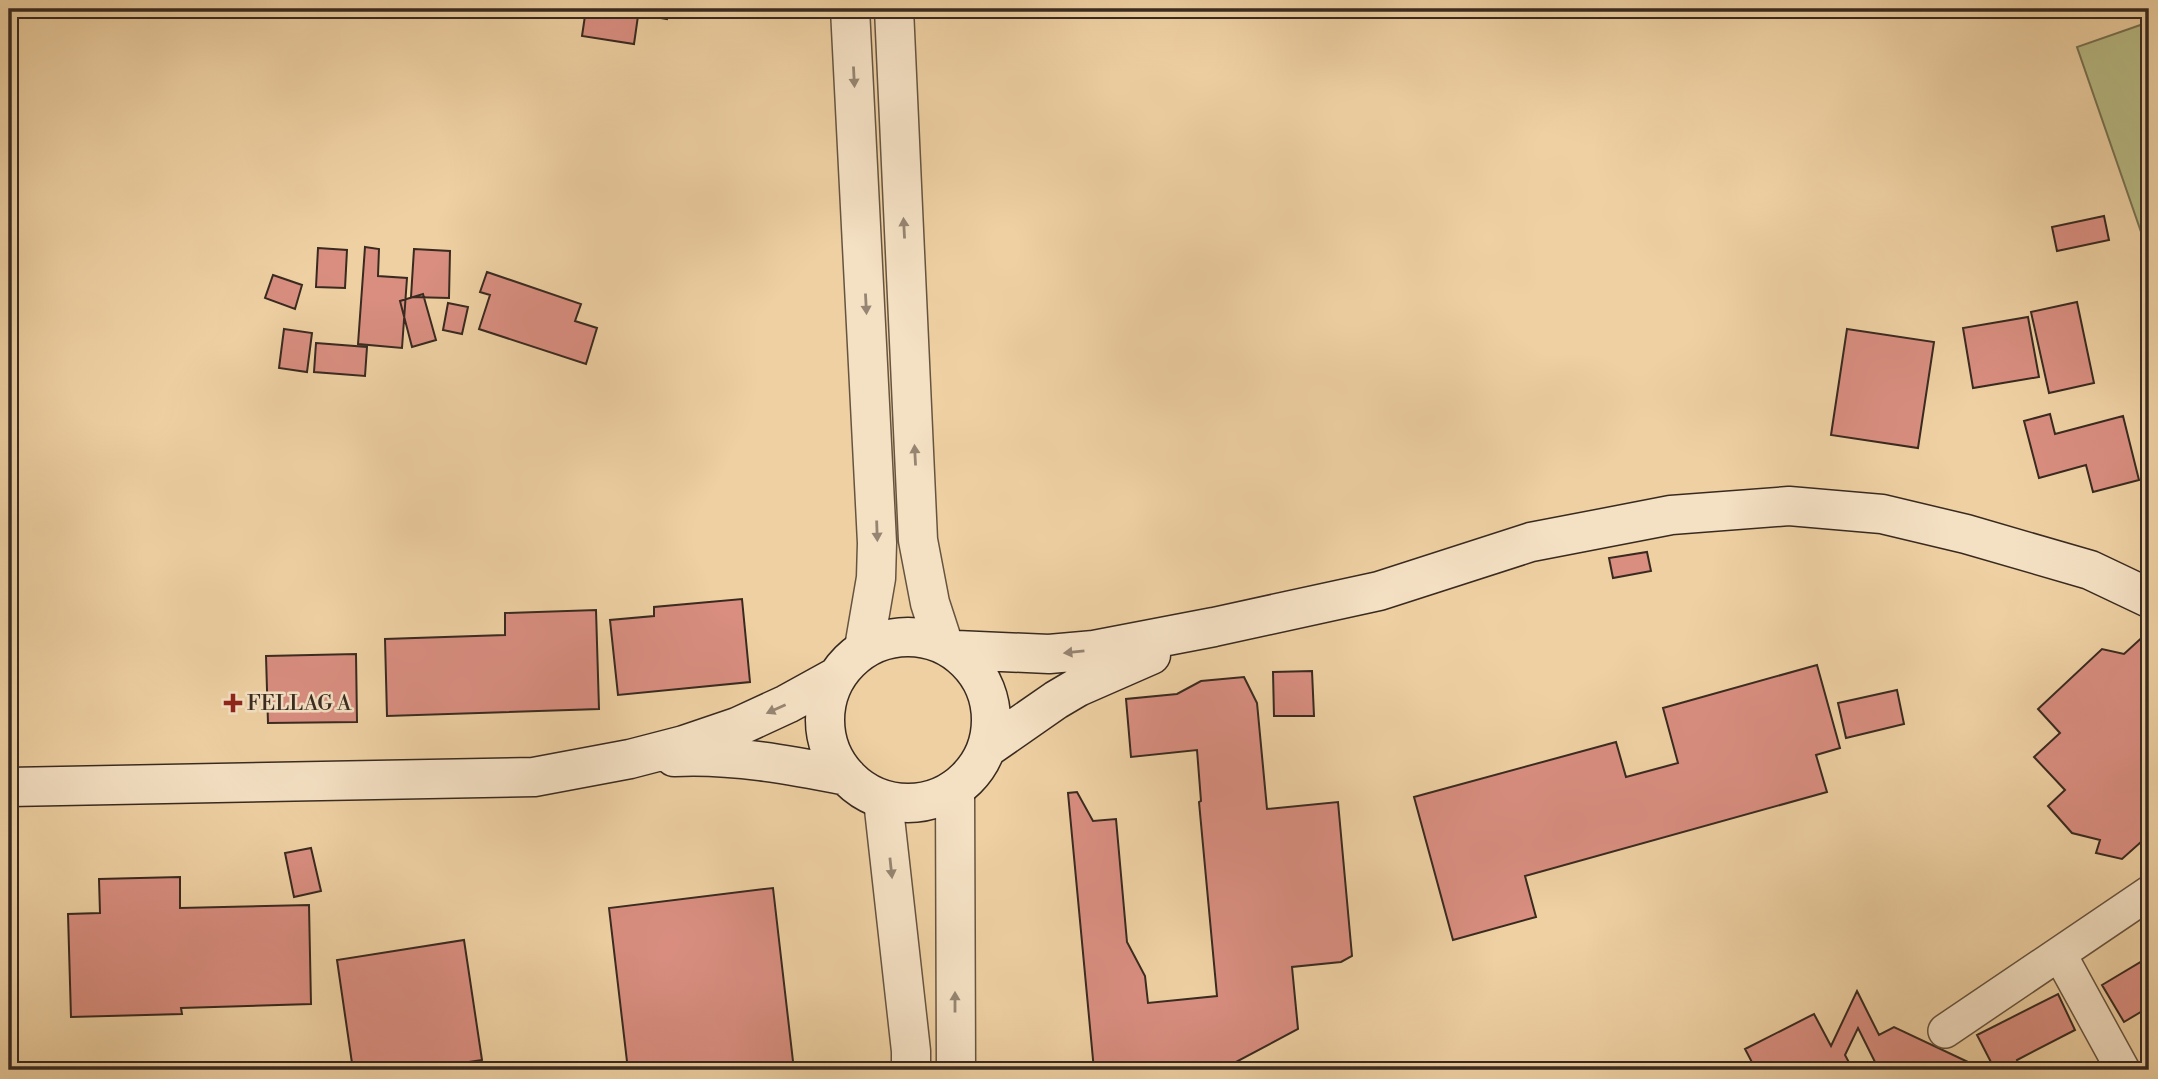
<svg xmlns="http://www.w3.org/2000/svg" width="2158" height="1079" viewBox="0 0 2158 1079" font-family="'Libre Bodoni',serif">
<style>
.green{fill:#b8bb85;stroke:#787252;stroke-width:2}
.building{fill:#d98e80;stroke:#392a20;stroke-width:2}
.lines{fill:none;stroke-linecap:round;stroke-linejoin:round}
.minor-casing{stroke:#665440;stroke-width:36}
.tertiary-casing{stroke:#665440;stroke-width:41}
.secondary-casing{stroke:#392a20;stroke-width:41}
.minor{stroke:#f4e0c3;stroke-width:33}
.tertiary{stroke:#f4e0c3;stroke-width:38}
.secondary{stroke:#f4e0c3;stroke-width:38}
.oneway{fill:#968572}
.poi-dot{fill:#8f2418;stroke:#f4e0c3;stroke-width:2.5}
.labels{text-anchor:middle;stroke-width:5;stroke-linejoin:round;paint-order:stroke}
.poi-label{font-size:21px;fill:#392a20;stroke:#f4e0c3;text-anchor:start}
</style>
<rect width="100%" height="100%" fill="#eed0a2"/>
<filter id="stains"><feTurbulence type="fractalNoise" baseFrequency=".00286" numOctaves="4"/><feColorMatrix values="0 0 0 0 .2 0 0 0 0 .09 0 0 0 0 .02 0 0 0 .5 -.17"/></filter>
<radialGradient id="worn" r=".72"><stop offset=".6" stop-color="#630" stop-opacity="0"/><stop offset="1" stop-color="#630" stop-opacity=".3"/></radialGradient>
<path class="green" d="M2149,22V255L2077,47Z"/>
<path class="building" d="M586,9H639L634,44L582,36Z
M644,9H669L667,19L643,15Z
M2104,216L2109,240L2057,251L2052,227Z
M365,247L379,249L378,276L407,278L402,348L358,344Z
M318,248L347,250L345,288L316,287Z
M414,249L450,251L449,298L411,297Z
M487,272L581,304L575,321L597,328L586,364L479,329L490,295L480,292Z
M273,275L302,285L295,309L265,298Z
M423,294L436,340L412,347L400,301Z
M2077,302L2094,383L2049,393L2031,312Z
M448,303L468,307L462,334L443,330Z
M2028,317L2039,377L1973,388L1963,328Z
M284,329L312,333L307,372L279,368Z
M1847,329L1934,342L1918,448L1831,435Z
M316,343L367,347L365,376L314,372Z
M2050,414L2055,434L2123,416L2139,480L2093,492L2086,465L2039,478L2024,421Z
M1647,552L1651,571L1613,578L1609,558Z
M742,599L750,682L618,695L610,620L654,616V607Z
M596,610L599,709L387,716L385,639L505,635V613Z
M2148,632L2149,826L2143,831L2141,842L2122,859L2096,853L2100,840L2072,833L2048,806L2065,790L2034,757L2060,733L2038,709L2102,649L2124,654Z
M356,654L357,722L268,723L266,656Z
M1817,665L1840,748L1816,755L1827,792L1525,876L1536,917L1453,940L1414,797L1616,742L1626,777L1678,763L1663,708Z
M1312,671L1314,716H1274L1273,672Z
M1244,677L1257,703L1267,809L1338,802L1352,956L1341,962L1292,967L1298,1029L1221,1070H1094L1068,793L1077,792L1093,821L1116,819L1127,942L1145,976L1148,1003L1217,996L1199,802L1201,801L1197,750L1131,757L1126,699L1177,694L1201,681Z
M1897,690L1904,724L1846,738L1838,703Z
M311,848L321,891L294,897L285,853Z
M180,877V908L309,905L311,1004L181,1008L182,1014L71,1017L68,914L100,913L99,879Z
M773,888L794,1070H628L609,908Z
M464,940L482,1060L416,1070H353L337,960Z
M2144,960L2149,969V1007L2124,1022L2102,985Z
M1857,991L1879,1035L1894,1027L1985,1070H1879L1858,1028L1845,1055L1853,1070H1756L1745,1049L1814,1014L1831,1046Z
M2058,994L2075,1030L2017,1060L2022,1070H1995L1977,1035Z"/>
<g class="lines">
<g class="minor-casing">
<path id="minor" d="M2060,955L2123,1070
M1945,1031L2149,893"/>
</g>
<g class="tertiary-casing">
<path id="tertiary" d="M850,9L877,543L876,578L864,648
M894,9L918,540L930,603L943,643
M955,789L956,1070
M883,800L911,1051V1070"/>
</g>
<g class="secondary-casing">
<path id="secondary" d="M825 720a83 83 0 1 1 166 0a83 83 0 1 1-166 0Z
M956,650L1049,654L1094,650L1214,627L1379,591L1531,542L1671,515L1789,506L1882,514L1966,534L2090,570L2149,598
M987,748L1056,700L1078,687L1151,655
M674,757C732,754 790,765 847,776
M9,787L534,777L630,759L684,745L737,727L787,704L836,677"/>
</g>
<use href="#minor" class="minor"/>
<use href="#tertiary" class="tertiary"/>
<use href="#secondary" class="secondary"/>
</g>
<defs><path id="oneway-solid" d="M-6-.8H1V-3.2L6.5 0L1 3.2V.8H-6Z" transform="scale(1.75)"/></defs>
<g class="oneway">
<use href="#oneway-solid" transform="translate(854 77) rotate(87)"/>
<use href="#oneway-solid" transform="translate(904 228) rotate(-93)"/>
<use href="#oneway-solid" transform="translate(866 304) rotate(87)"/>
<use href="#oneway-solid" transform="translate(915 455) rotate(-93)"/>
<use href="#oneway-solid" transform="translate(877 531) rotate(88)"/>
<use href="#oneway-solid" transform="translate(1074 652) rotate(174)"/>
<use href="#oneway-solid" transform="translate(776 709) rotate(156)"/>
<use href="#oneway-solid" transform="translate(891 868) rotate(84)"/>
<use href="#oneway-solid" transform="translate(955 1002) rotate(-90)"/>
</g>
<path class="poi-dot" d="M229.5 692.5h7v7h7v7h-7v7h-7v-7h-7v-7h7z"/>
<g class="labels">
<g class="poi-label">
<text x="247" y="710">FELLAG A</text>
</g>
</g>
<rect width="2158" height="1079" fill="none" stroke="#eed0a2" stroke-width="35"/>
<rect x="10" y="10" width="2137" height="1058" fill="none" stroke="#392a20" stroke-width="3.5"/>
<rect x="18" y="18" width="2123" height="1044" fill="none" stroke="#392a20" stroke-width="2"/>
<rect width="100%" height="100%" filter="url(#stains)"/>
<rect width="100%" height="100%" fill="url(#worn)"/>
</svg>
